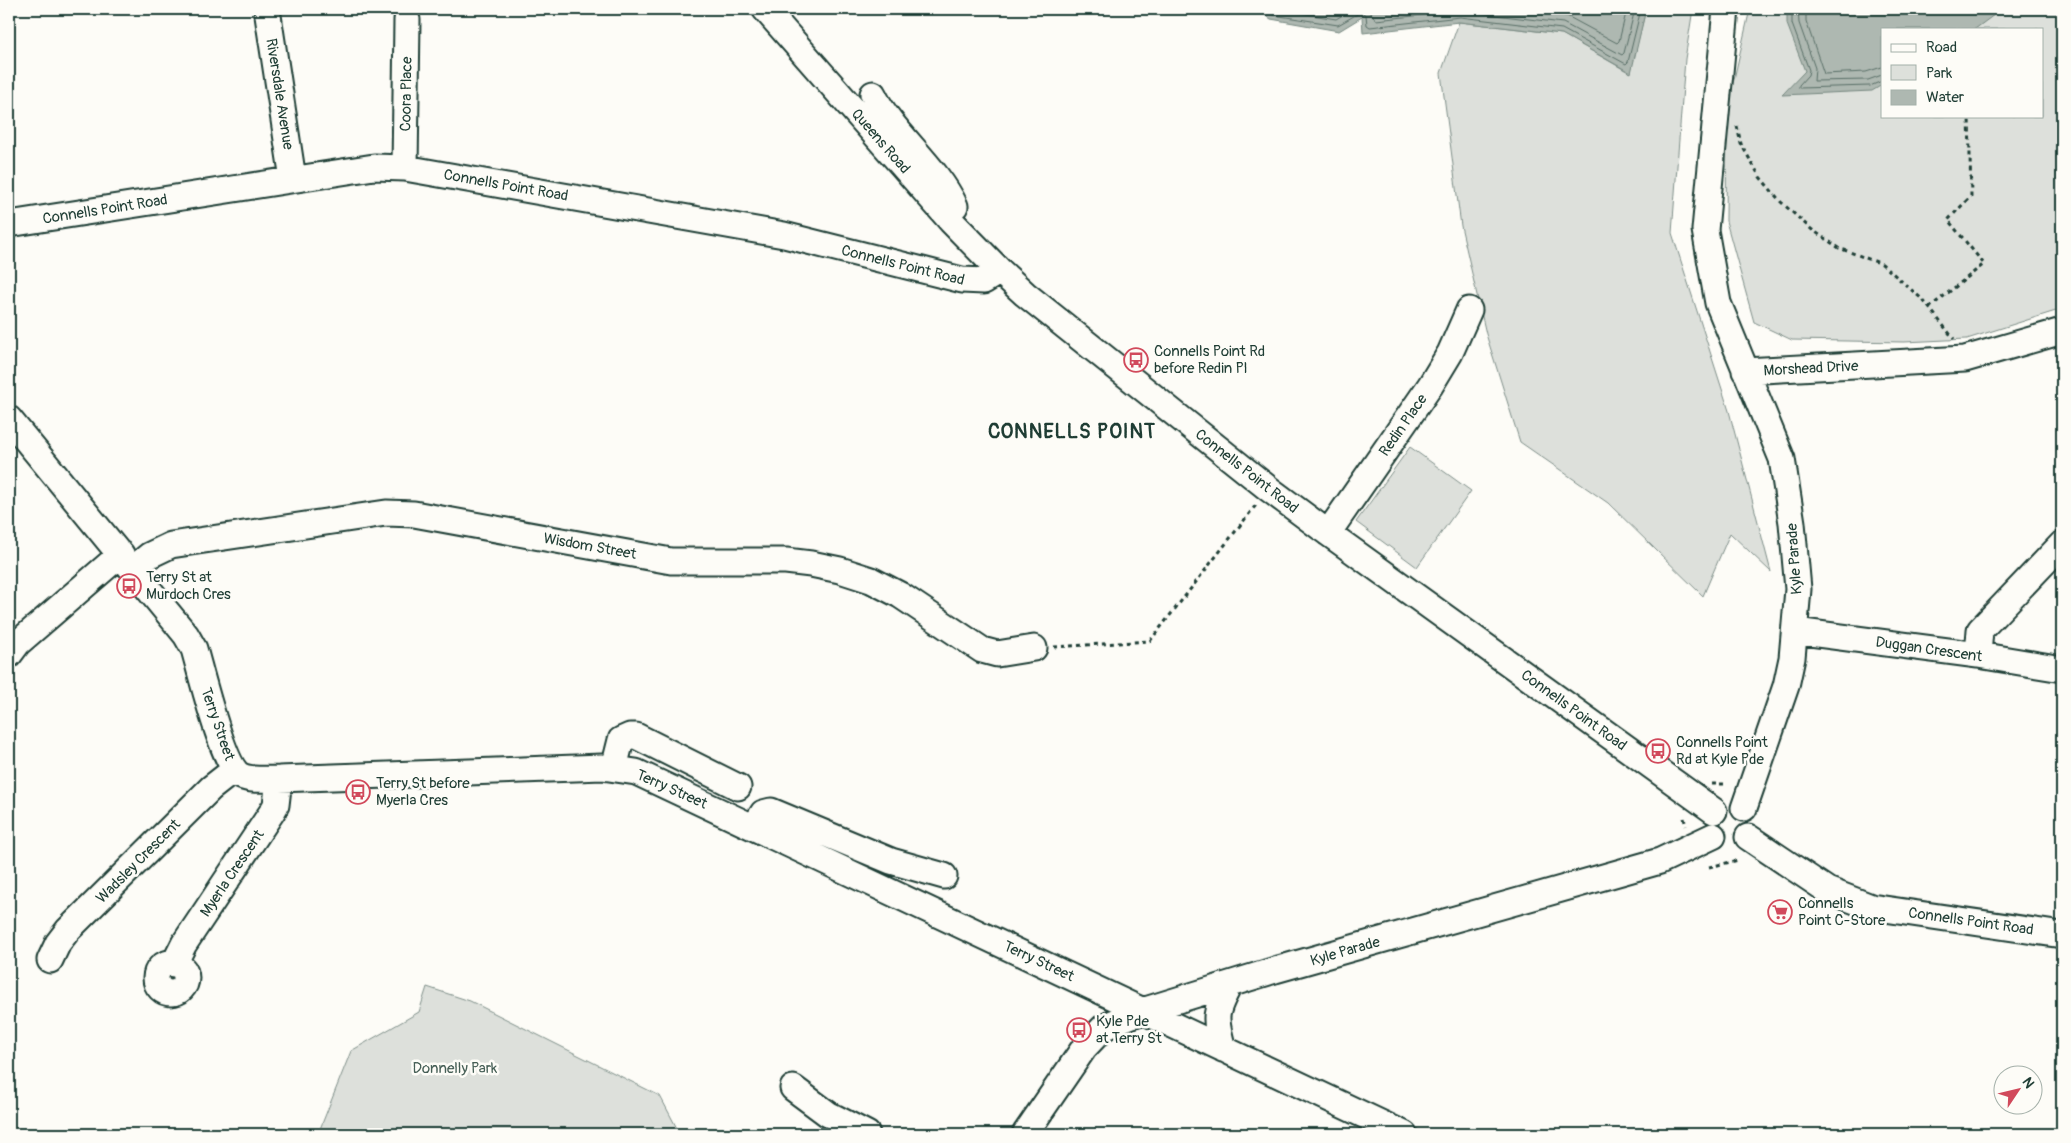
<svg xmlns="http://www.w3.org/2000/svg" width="2071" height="1143" viewBox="0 0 2071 1143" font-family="Pangolin,sans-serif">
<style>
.green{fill:#dde0db;stroke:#7e8e88;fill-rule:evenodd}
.water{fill:#aeb8b1;stroke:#75877f}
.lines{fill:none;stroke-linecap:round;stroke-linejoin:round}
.shore{stroke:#586e66;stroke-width:1}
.minor-casing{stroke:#1f3d34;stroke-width:29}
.path{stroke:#1f3d34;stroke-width:3;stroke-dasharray:4 4;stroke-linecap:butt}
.minor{stroke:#fdfcf7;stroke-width:25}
.labels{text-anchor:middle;stroke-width:5;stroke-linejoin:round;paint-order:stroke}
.street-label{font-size:15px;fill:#1f3d34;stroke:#fdfcf7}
.poi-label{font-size:15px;fill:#1f3d34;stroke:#fdfcf7;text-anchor:start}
.park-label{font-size:15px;fill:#455e55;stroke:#fdfcf7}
.district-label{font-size:20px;font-weight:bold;letter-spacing:1px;fill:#1f3d34;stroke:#fdfcf7}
</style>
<rect width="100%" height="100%" fill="#fdfcf7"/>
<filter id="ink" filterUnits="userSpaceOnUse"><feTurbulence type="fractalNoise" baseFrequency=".02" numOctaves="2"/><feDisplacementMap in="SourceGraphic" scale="10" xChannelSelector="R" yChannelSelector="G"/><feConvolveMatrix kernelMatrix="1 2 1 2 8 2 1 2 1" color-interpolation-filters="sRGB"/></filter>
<g filter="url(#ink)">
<path class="green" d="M1646,9H1693L1685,59L1672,233L1729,411L1771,572L1730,533L1703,596L1608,503L1520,442L1486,334L1461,226L1441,73L1459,22L1562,34L1630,73Z
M1750,9H2062V309L1967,339L1904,342L1792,340L1754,322L1726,221L1727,110ZM1882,29H2042V116H1882Z
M1410,447L1471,491L1417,567L1356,522Z
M427,987L470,1001L660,1096L680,1134H318L351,1051L419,1012Z"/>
<path class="water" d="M1256,9H1646L1631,73L1562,34L1459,22L1363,33L1362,17L1339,31L1271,19Z
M1787,9H2002L1975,29H1882V85L1872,91L1782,95L1805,71L1787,24Z"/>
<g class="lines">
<path class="shore" d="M1264,9L1273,15L1338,25L1361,12L1366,15L1367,25L1370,27L1460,17L1562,29L1626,64L1628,62L1641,9
M1276,9L1336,19L1353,9
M1368,9L1376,20L1460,11L1563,23L1622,55L1624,53L1635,9
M1507,9L1567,16L1617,43L1619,41L1627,9
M1792,9V24L1809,70L1808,75L1799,85V88L1870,86L1882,81
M1798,9L1799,23L1815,68L1814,81L1868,80L1882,75
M1806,9V21L1824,74L1866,72L1882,67"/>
<g class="minor-casing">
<path id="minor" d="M267,9L293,179
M765,9L951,221L1000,271L1025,294L1269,489L1328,533L1714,811
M1726,9L1705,230L1718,303L1782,459L1792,523L1798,589L1792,658L1786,686L1744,808
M873,94C892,133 936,165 955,206
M405,168L407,20
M9,224L374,167L405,168L784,235L962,280L984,281L1000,271
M1745,371L1965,359L2062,331
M9,419L186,635L194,649C201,673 223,766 241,776C252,781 267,779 279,779L602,767L636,772L1404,1134
M1328,533L1430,386L1450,353L1469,310
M133,569L150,555L171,545L386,513L414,514L671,561H786L811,564L840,570L871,580L900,595L982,650L997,654L1034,648
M1795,631L1978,655L2062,669
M9,655L18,643L121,554
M1978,655L1980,630L2062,544
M614,768L621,740L630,736H636L738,787
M754,827L763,813L771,811L891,861L944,876
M1748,837L1827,890L1871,907L2062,935
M50,960L58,943L68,930L211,788L234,770
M156 978a15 15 0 1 1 30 0a15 15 0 1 1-30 0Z
M174,964L184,944L272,812L276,805L279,779
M1223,1049C1214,1017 1214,1013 1230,984
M793,1088L828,1114L867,1134
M1025,1134L1084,1048L1103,1028L1115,1022L1142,1011L1275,970L1660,861L1713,836"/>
</g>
<path class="path" d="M1737,126L1741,144L1760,177L1781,202L1811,229L1839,248L1882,264L1923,300L1954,339
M1929,308L1984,264L1948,220L1971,196L1969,116
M1054,647L1150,641L1256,505
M1712,784H1725
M1684,818L1686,826
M1709,867L1739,860"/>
<use href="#minor" class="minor"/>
</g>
</g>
<defs>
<g id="bus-ring" transform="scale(1.25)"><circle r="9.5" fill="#fdfcf7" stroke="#d1495b" stroke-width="1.5"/><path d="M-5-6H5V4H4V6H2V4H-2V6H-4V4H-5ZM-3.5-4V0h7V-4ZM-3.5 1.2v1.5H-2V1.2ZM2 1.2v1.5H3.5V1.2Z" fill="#d1495b"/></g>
<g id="supermarket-ring" transform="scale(1.25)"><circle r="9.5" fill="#fdfcf7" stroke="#d1495b" stroke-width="1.5"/><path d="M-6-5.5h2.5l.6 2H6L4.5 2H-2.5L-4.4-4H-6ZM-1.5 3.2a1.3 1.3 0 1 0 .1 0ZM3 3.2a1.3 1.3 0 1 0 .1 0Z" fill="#d1495b"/></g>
</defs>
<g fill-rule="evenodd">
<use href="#bus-ring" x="1136" y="360"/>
<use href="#bus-ring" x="129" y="586"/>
<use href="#bus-ring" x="1658" y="751"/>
<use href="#bus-ring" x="358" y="792"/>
<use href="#supermarket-ring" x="1780" y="912"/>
<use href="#bus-ring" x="1079" y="1030"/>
</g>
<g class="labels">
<g class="street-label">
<text transform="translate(280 94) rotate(81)" y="5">Riversdale Avenue</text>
<text transform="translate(406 94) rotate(-89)" y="5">Coora Place</text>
<text transform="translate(881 141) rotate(49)" y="5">Queens Road</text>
<text transform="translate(506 185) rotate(10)" y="5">Connells Point Road</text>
<text transform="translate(105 209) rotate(-9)" y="5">Connells Point Road</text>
<text transform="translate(903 265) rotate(14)" y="5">Connells Point Road</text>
<text transform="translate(1811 368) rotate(-3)" y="5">Morshead Drive</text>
<text transform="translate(1403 425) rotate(-55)" y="5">Redin Place</text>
<text transform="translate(1247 471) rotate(38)" y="5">Connells Point Road</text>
<text transform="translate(590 546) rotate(10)" y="5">Wisdom Street</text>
<text transform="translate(1794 559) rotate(-94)" y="5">Kyle Parade</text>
<text transform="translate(1929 649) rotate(8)" y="5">Duggan Crescent</text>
<text transform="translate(1574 710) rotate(36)" y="5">Connells Point Road</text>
<text transform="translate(218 724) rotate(71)" y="5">Terry Street</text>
<text transform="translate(672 789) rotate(24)" y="5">Terry Street</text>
<text transform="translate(138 861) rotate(-45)" y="5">Wadsley Crescent</text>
<text transform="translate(232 873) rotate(-56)" y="5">Myerla Crescent</text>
<text transform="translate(1971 921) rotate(8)" y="5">Connells Point Road</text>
<text transform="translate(1345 951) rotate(-16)" y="5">Kyle Parade</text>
<text transform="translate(1039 961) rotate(25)" y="5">Terry Street</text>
</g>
<g class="poi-label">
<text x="1154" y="356">Connells Point Rd<tspan x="1154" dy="17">before Redin Pl</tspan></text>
<text x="146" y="582">Terry St at<tspan x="146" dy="17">Murdoch Cres</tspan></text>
<text x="1676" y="747">Connells Point<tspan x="1676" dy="17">Rd at Kyle Pde</tspan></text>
<text x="376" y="788">Terry St before<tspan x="376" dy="17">Myerla Cres</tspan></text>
<text x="1798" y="908">Connells<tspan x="1798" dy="17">Point C-Store</tspan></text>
<text x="1096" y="1026">Kyle Pde<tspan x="1096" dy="17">at Terry St</tspan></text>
</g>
<g class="park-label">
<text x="455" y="1073">Donnelly Park</text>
</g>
<g class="district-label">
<text x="1072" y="438">CONNELLS POINT</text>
</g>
</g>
<rect width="2071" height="1143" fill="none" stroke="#fdfcf7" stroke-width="30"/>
<rect x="15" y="15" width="2041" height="1113" fill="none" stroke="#1f3d34" stroke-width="2" filter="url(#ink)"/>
<rect x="1881" y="28" width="162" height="90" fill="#fdfcf7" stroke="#a4b0a9"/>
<rect x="1891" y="44" width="25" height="8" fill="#fdfcf7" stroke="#a4b0a9"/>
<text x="1926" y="52" font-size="15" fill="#1f3d34">Road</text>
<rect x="1891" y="65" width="25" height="15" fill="#dde0db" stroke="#a4b0a9"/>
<text x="1926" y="78" font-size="15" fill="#1f3d34">Park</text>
<rect x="1891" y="90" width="25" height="15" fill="#aeb8b1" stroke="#a4b0a9"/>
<text x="1926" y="102" font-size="15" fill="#1f3d34">Water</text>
<g transform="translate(2018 1090) rotate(55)"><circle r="24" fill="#fdfcf7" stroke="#a4b0a9"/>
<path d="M0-4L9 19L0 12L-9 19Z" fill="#d1495b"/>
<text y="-8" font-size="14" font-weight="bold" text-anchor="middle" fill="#1f3d34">N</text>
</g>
</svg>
